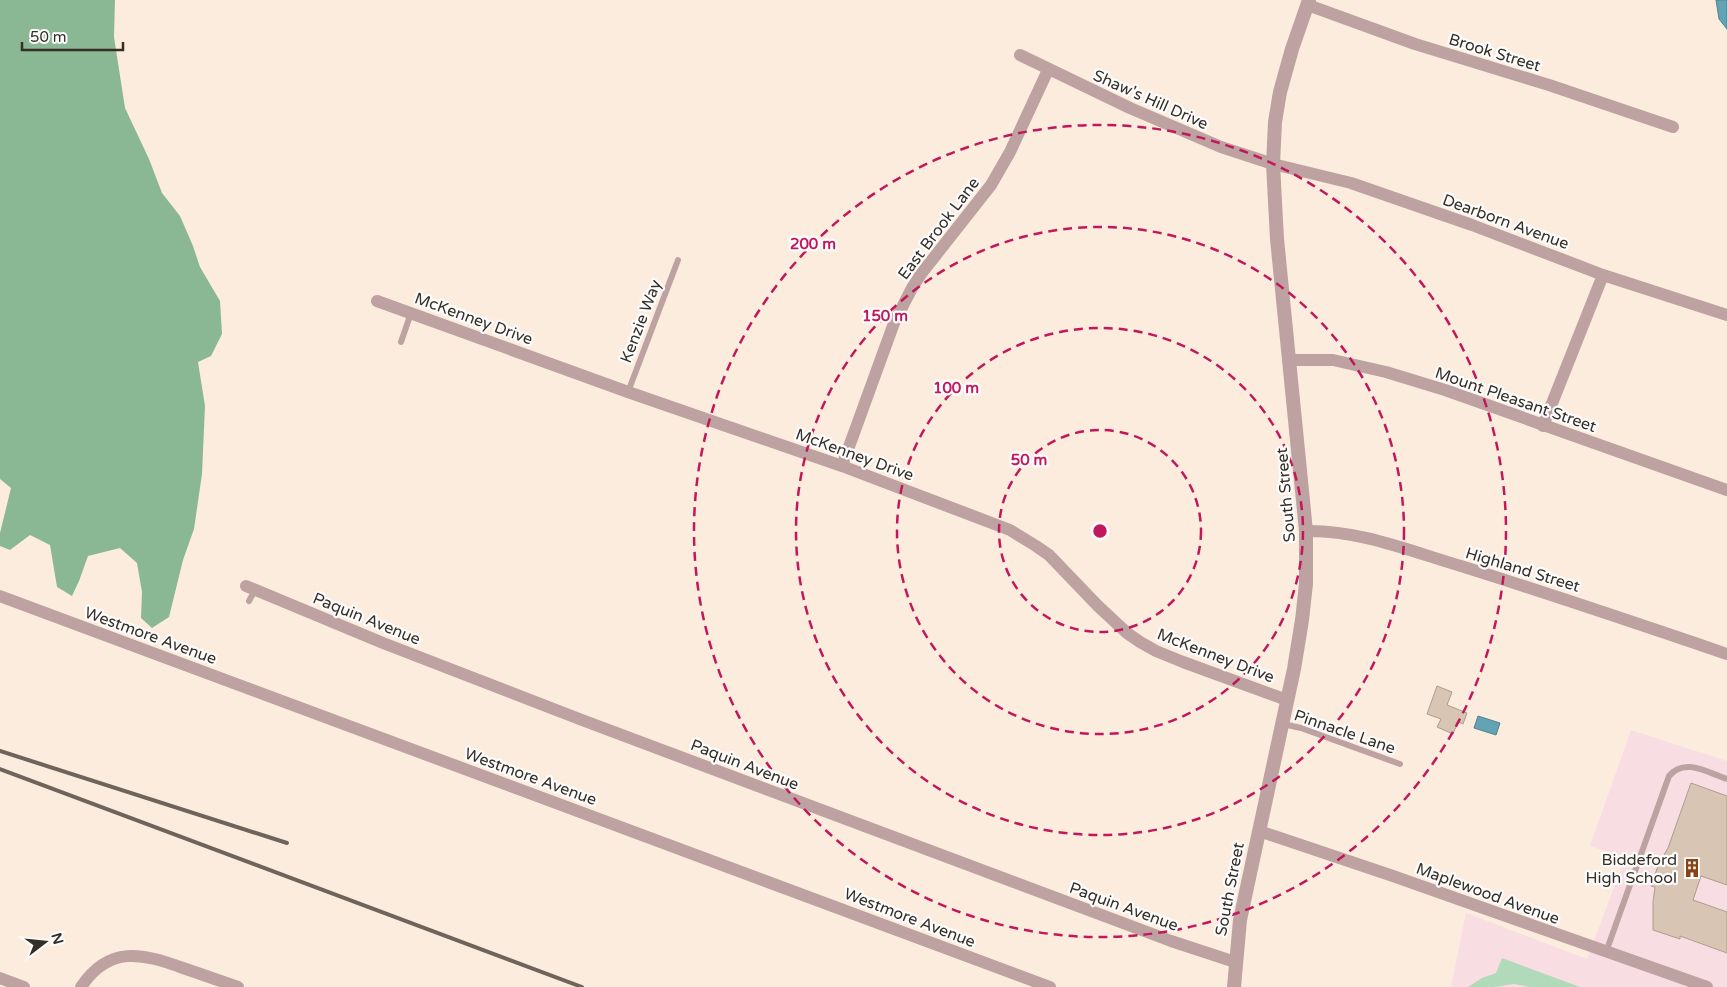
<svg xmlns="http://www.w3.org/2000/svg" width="1727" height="987" viewBox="0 0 1727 987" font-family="'Varela Round',sans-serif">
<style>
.education{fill:#f8dee3}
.green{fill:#b0dab9}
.forest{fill:#8ab895}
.water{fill:#63a3b6;stroke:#55808b}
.building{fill:#d8c5b3;stroke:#af9c8b}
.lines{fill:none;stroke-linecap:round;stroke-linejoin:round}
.service{stroke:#bda2a1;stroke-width:6}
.minor{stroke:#bda2a1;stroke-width:12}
.tertiary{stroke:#bda2a1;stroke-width:14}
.rail{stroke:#6e645b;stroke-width:4}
.ring{fill:none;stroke:#c2185b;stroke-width:2.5;stroke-dasharray:9 6}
.labels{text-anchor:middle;stroke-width:4.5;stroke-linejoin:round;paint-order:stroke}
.street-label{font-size:16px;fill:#352e27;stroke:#fcfcfc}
.poi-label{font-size:16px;fill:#352e27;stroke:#fcfcfc;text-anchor:end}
.centre{fill:#c2185b;stroke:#fcfcfc;stroke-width:2.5}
.ring-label{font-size:15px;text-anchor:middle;font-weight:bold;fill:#c2185b;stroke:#fcfcfc;stroke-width:4.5;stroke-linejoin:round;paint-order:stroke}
</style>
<rect width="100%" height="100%" fill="#fcecde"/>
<path class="education" d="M1631,730L1727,761V987H1451L1466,913L1587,959L1625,858L1590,846Z"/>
<path class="green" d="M1502,958L1580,987H1530L1514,984L1494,987H1468L1482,978L1496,973Z"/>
<path class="forest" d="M0,0H115L114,37L125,108L149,159L162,193L180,216L193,246L200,267L220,301L222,334L211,356L198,362L205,406L202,474L194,529L183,560L169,617L152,628L141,618L142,592L137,563L120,548L88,556L79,581L72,596L57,587L50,545L30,535L10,550L0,546V533L11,488L0,479Z"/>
<path class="water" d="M1716,0H1727V29L1719,19Z
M1478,716L1500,723L1496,735L1474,728Z"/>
<path class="building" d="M1437,686L1452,692L1447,705L1467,713L1463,724L1458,722L1453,734L1437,727L1441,719L1427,714Z
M1691,783L1727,796V885L1701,876L1693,900L1727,912V953L1680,936V939L1653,930V902L1655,887L1651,886L1660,860H1661L1668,848Z"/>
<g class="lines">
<path class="service" d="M401,342L411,313
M628,392L678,260
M249,601L255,590
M1283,724L1301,728L1400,764
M1606,952L1669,776C1685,757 1708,773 1727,779"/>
<path class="minor" d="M1308,5L1415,44L1549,85L1673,127
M1020,55L1130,108L1221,147L1273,164L1351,183L1472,225L1603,275L1727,315
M377,301L628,392L842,466L1010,530L1036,546L1049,555L1098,606L1127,633L1140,642L1156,651L1183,662L1287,700
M1289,360H1333L1386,372L1445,390L1727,490
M1543,426L1603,275
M842,466L894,323L912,288L921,274L991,185L1010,152L1048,70
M1306,531C1360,530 1410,551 1461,566C1550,594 1639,624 1727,654
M246,586L383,643L582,720L1171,941L1235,962
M0,596L1050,987
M1259,831L1393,876L1707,987
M0,978L24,987
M81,987C109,945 142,953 183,968C201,974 220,981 238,987"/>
<path class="tertiary" d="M1234,987L1240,920L1294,669L1302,620L1306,584V531L1277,239L1273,164L1275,122L1280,92L1292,49L1309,0"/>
<path class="rail" d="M0,751L287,843
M0,769L582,987"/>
</g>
<g class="ring">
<circle cx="1100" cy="531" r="101"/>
<circle cx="1100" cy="531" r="203"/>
<circle cx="1100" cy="531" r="304"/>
<circle cx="1100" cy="531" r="406"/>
</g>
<defs>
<g id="building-bare" transform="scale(1.5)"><path d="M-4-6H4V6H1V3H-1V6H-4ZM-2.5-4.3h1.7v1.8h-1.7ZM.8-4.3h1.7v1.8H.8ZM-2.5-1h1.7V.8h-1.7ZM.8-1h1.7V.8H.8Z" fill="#864315" stroke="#fcfcfc" stroke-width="2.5" paint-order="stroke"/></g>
</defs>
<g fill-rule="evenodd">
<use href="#building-bare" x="1692" y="868"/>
</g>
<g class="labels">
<g class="street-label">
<text transform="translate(1495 52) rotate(17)" y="6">Brook Street</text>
<text transform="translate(1151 99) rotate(24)" y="6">Shaw's Hill Drive</text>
<text transform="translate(1506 221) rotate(20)" y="6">Dearborn Avenue</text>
<text transform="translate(938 228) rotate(-53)" y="6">East Brook Lane</text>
<text transform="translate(474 318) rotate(20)" y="6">McKenney Drive</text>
<text transform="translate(640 321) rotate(-69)" y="6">Kenzie Way</text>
<text transform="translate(1516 399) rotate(19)" y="6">Mount Pleasant Street</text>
<text transform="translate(855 454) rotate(20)" y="6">McKenney Drive</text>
<text transform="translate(1285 495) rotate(-95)" y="6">South Street</text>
<text transform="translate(1523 569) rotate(17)" y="6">Highland Street</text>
<text transform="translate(367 618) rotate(22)" y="6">Paquin Avenue</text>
<text transform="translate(151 635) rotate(20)" y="6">Westmore Avenue</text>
<text transform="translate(1216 655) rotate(21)" y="6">McKenney Drive</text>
<text transform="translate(1345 731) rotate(19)" y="6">Pinnacle Lane</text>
<text transform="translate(745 764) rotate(21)" y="6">Paquin Avenue</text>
<text transform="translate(531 776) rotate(20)" y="6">Westmore Avenue</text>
<text transform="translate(1229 889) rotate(-79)" y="6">South Street</text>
<text transform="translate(1488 893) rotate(20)" y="6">Maplewood Avenue</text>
<text transform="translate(1124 906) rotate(20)" y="6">Paquin Avenue</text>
<text transform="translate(910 917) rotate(21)" y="6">Westmore Avenue</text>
</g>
<g class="poi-label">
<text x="1677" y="865">Biddeford<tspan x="1677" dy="18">High School</tspan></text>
</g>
</g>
<circle cx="1100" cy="531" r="8" class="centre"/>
<g class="ring-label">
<text x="813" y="249">200 m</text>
<text x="885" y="321">150 m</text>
<text x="956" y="393">100 m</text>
<text x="1029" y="465">50 m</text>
</g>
<g transform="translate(45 942) rotate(74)" stroke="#fcfcfc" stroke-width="4" paint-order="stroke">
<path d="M0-4L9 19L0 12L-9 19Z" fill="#352e27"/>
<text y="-8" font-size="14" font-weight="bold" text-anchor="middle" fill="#352e27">N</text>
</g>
<path d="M22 42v8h101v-8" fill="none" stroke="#352e27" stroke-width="2.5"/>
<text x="30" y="42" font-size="15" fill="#352e27" stroke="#fcfcfc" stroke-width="4" paint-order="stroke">50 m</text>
</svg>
